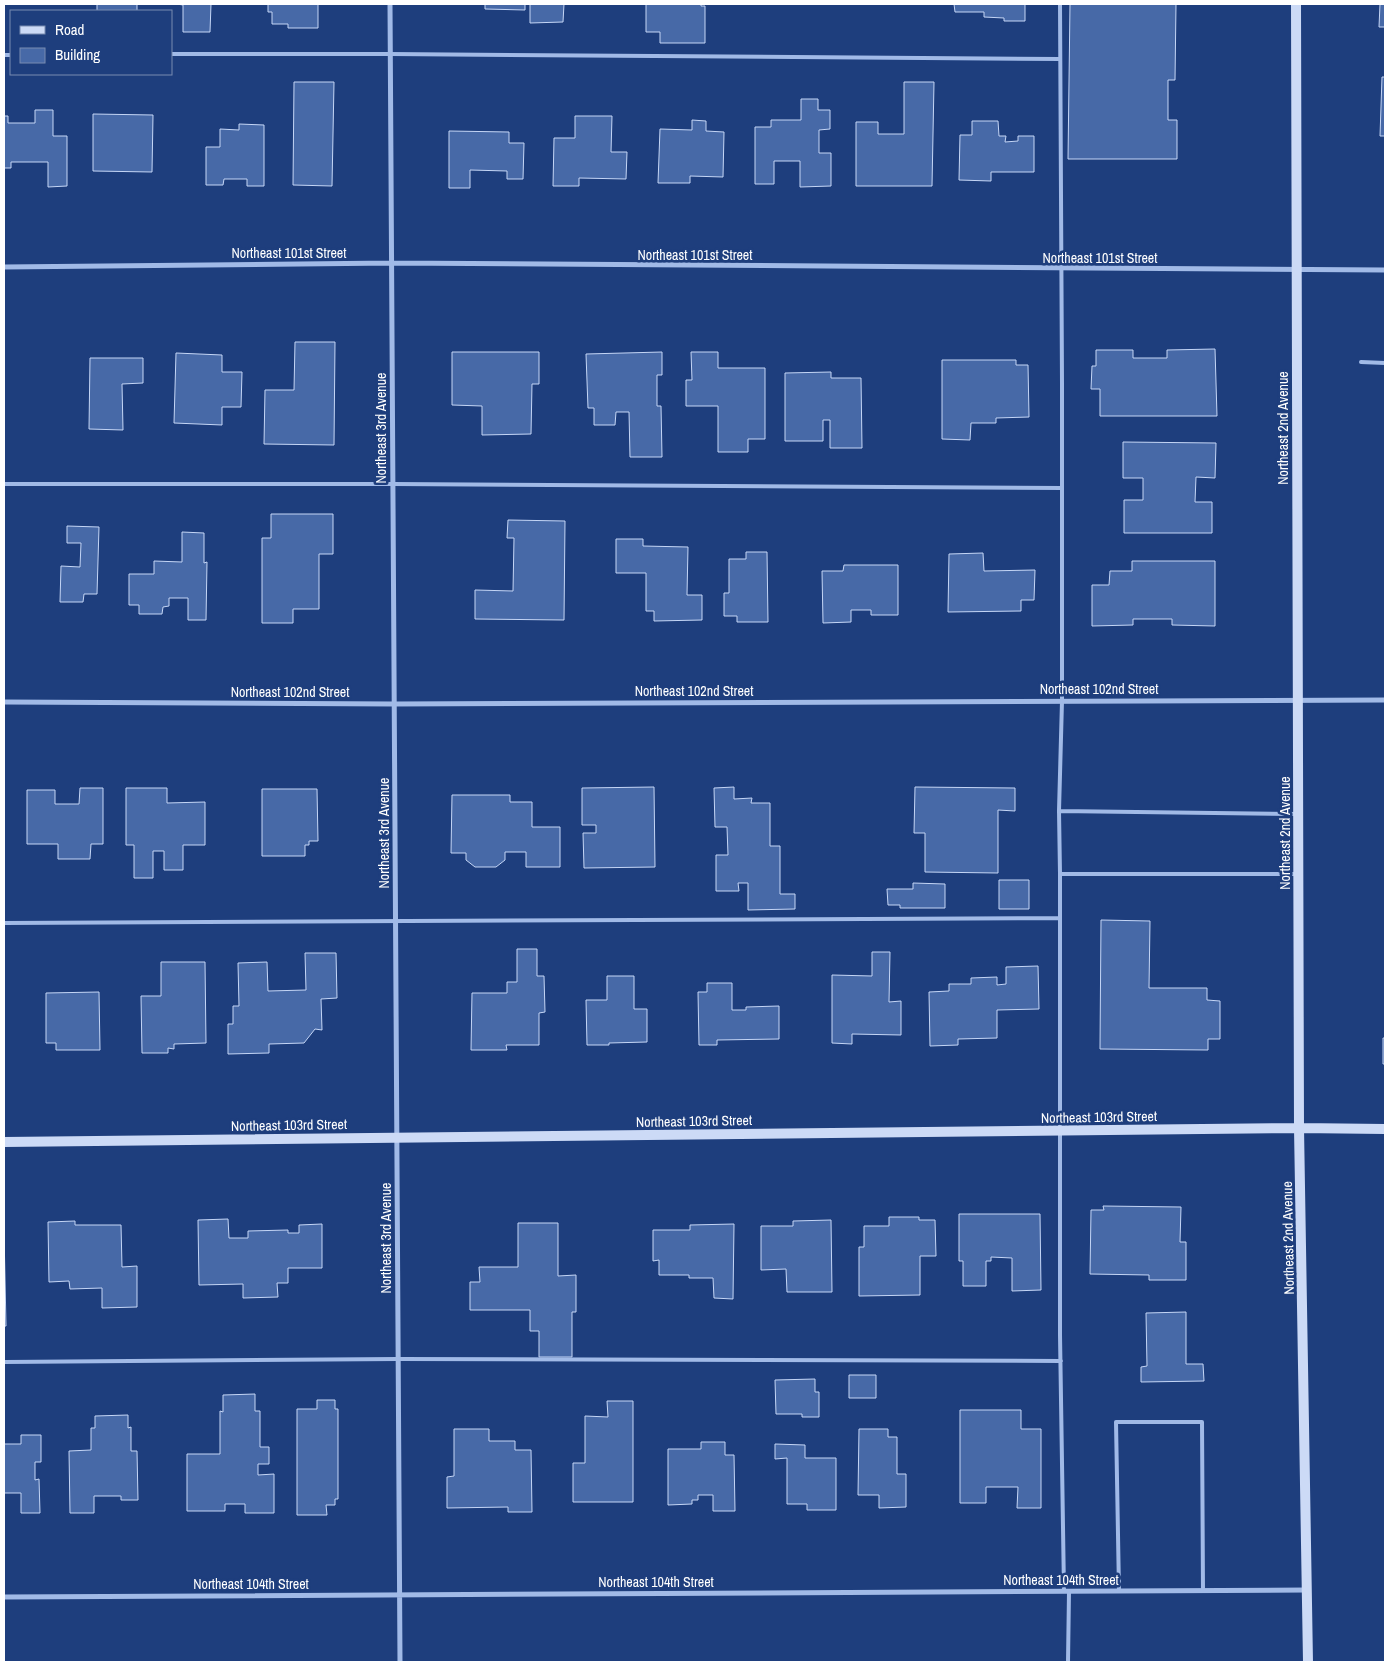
<svg xmlns="http://www.w3.org/2000/svg" width="1389" height="1666" viewBox="0 0 1389 1666" font-family="'Archivo Narrow',sans-serif">
<style>
.building{fill:#4769a7;stroke:#c5d6f6}
.lines{fill:none;stroke-linecap:round;stroke-linejoin:round}
.lane{stroke:#a1bae7;stroke-width:4}
.street{stroke:#a1bae7;stroke-width:5}
.secondary{stroke:#ccdaf6;stroke-width:10}
.labels{text-anchor:middle;stroke-width:5;stroke-linejoin:round;paint-order:stroke}
.street-label{font-size:14px;fill:#fff;stroke:#1e3e7d}
</style>
<rect width="100%" height="100%" fill="#1e3e7d"/>
<path class="building" d="M97,4H137V11H97Z
M177,4H211L210,32H183V5Z
M268,4H318V28H288V24H272V12H268Z
M485,4H525V10L485,9Z
M530,4H564L563,22L530,23Z
M646,4H701V6H705V43H660V32H646Z
M954,4H1025V21H1004V18L984,17V12H955Z
M1070,4H1176L1175,80H1168V120H1177V159H1068Z
M1380,4H1385V27H1379Z
M1382,77H1385V136H1380Z
M294,82H334L332,186L293,185Z
M904,82H934L932,186H856V122H878V134H904Z
M801,99H818V110H830V129L819,130V153H831V186L800,187V161H774V184H755V127H771V120H801Z
M35,110H53V136H67V186L48,187V162H11V168H4V116H8V123H35Z
M93,114L153,115L152,172L93,171Z
M575,116H612L611,152H627L626,179L579,178V186H553L554,138H575Z
M692,120L706,121V131L724,132L723,177L690,176V183H658L660,129L692,130Z
M972,121H998L999,136H1006L1005,142L1018,141V136H1034V172H991V181L959,180L960,135H972Z
M239,124L264,125V186H247V179H224L223,185H206V147H220V129L239,130Z
M449,131L509,132V143H524L523,179H507V171L470,170V188H449Z
M295,342H335L334,445L264,444L265,390H294Z
M1215,349L1217,416H1100V389H1091L1092,366H1096V350H1133V358H1167V350Z
M452,352H539V384H532L531,434L482,435V406L452,405Z
M662,352V375H657V406H661L662,457H630L629,412H616L615,425H594V408H588L586,354Z
M691,352H718V368H765V439H748V452H718V406H686V380H692Z
M176,353L222,355V372H242L241,407H222V425L174,423Z
M90,358H143V383L122,384L123,430L89,429Z
M942,360H1016V365H1028L1029,417L996,418V423H971L970,440L942,439Z
M831,372V378H861L862,448H830V420H823V441H785V373Z
M1123,442L1216,443L1215,478L1196,477L1195,502H1212V533H1124V500H1143V478H1123Z
M271,514H333V554H319V609H293V623H262V538H271Z
M508,520L565,521L564,620L475,619V590L513,591L514,538H507Z
M67,526L99,527L97,594H84L83,602H60L61,566L80,567L81,543H67Z
M182,532L204,533V563L207,562L206,620H188V598H169V606L163,607L162,614H139V605H129V574H154V561L182,562Z
M616,539H643V546L688,547L687,595H702V620L654,621V611H646V573H616Z
M746,552H767L768,622H737V616H724V593H729V559H746Z
M983,553L984,571L1035,570L1034,600H1021V611L948,612L949,554Z
M1132,561H1215V626L1172,625V619H1133V625L1092,626V585H1109L1110,571H1132Z
M844,565H898V615H871V610H851V622L823,623L822,571H843Z
M654,787L655,867L584,868L583,833H596V825H582V788Z
M734,787V799L752,798L751,803H770V846H780V894H795V909L748,910V883H738L739,891H716V855H728L727,827H715L714,788Z
M915,787L1015,788V811L998,810V873L925,872V833H914Z
M80,788H103V844H91L90,859H58V844H27V790H55V804H79Z
M126,788H167V803L205,802V845H183V870H164V851H153V878H134V845H126Z
M262,789H317L318,841H309V845H305V856H262Z
M452,795H510V802H532V827H560V867H526V852H505V860L496,867H475L466,860V853H451Z
M999,880H1029V909H999Z
M913,883L945,884V908H900V905H888L887,889H913Z
M1101,920L1150,921L1149,988H1207V1000L1220,1001V1039H1208V1050L1100,1049Z
M517,949H537V976H544L545,1012L539,1013V1045H506L507,1050H471L472,993H507V982H517Z
M872,952H890L889,1002L901,1001V1035L852,1034V1044L832,1043V975L872,976Z
M305,953H336L337,998L321,999L322,1030L315,1029L304,1043L269,1044V1053L228,1054V1024H233V1006H239L238,963L267,962L268,991L306,990Z
M161,962H205L206,1043L174,1044V1049L168,1048V1053H142L141,996H161Z
M1038,966L1039,1009L997,1010V1038L958,1039V1045L930,1046L929,992L949,991V984H971V978L997,977V985L1006,984V967Z
M607,976H634V1009H647V1042L609,1043V1045H587L586,1000H607Z
M707,983H732V1010H746V1007L779,1006V1039L717,1040V1045H699L698,992H707Z
M99,992L100,1050H56V1043H46V993Z
M1383,1038H1385V1064H1383Z
M1103,1206L1181,1207L1180,1242H1186V1280H1149V1275L1090,1274L1091,1210H1104Z
M959,1214H1040L1041,1290L1012,1291V1258L991,1257V1261H986V1286H963V1261H959Z
M889,1217H919V1220H935L936,1256H920V1295L859,1296V1247H864V1226H889Z
M228,1219L229,1238H248V1231L288,1230V1233H299V1225L322,1224V1268H288V1283H277L278,1297L243,1298V1284L199,1285L198,1220Z
M831,1220L832,1292H787L786,1269L761,1270V1226H793V1221Z
M75,1221V1225H121L122,1267L137,1266V1307L102,1308V1288L70,1289L69,1281L49,1282L48,1222Z
M518,1223H558V1276L576,1275V1312H572V1357H539V1331H530V1310H470V1282H480L479,1267H518Z
M734,1224L733,1299L714,1298L713,1278H689V1275H659V1260L653,1261V1230H690V1225Z
M4,1232L6,1326H4Z
M1186,1312V1364H1203L1204,1381L1141,1382V1367L1147,1366L1146,1313Z
M849,1375H876V1398H849Z
M815,1379V1392H819V1417H802V1414H776L775,1380Z
M255,1394V1411H260V1447H269V1464H258V1475L274,1474V1513H245V1504H225V1511H187V1454H220V1411L223,1412V1395Z
M317,1400H335V1409H338V1499H335V1505H326L327,1515H297V1409H317Z
M607,1401H633V1502H573V1463H585V1416L608,1417Z
M960,1410H1021V1429H1041V1508H1017L1018,1487H986V1503H960Z
M128,1415V1428L131,1427V1451H137L138,1500H121V1496H94V1513H70L69,1451L91,1450V1428H95V1416Z
M454,1429H489V1441H515V1450H531L532,1512H508V1507L447,1508V1477L454,1476Z
M859,1429H888V1437H897V1474H906V1507L879,1508V1495H858Z
M21,1435H41V1462H35V1480L39,1479L40,1513H21V1493H4V1444H21Z
M701,1442H725V1455H734L735,1511H713V1495H698V1500H692V1504L668,1505V1449H701Z
M775,1444L805,1445V1458H836V1510H807V1504H787V1458L775,1459Z"/>
<g class="lines">
<path class="lane" d="M1060,4L1062,384V701L1059,811L1060,874H1296
M171,54H390L1060,59
M4,55H11
M1361,362L1385,363
M4,484H393L1062,488
M1059,811L1296,814
M1060,874V1335L1064,1591
M4,923L1060,918
M4,1362L398,1359L1061,1361
M1119,1591L1116,1422H1202L1203,1591
M1068,1662L1069,1592"/>
<path class="street" d="M390,4L400,1662
M4,267L392,263L1385,270
M4,702L394,704L1385,700
M4,1597L1307,1590"/>
<path class="secondary" d="M1296,4L1299,1128L1308,1662
M4,1142L1299,1128L1385,1129"/>
</g>
<g class="labels">
<g class="street-label">
<text x="289" y="258">Northeast 101st Street</text>
<text x="695" y="260">Northeast 101st Street</text>
<text x="1100" y="263">Northeast 101st Street</text>
<text transform="translate(381 428) rotate(-90)" y="5">Northeast 3rd Avenue</text>
<text transform="translate(1283 428) rotate(-90)" y="5">Northeast 2nd Avenue</text>
<text x="1099" y="694">Northeast 102nd Street</text>
<text x="694" y="696">Northeast 102nd Street</text>
<text x="290" y="697">Northeast 102nd Street</text>
<text transform="translate(384 833) rotate(-90)" y="5">Northeast 3rd Avenue</text>
<text transform="translate(1285 833) rotate(-90)" y="5">Northeast 2nd Avenue</text>
<text transform="translate(1099 1117) rotate(-1)" y="5">Northeast 103rd Street</text>
<text transform="translate(694 1121) rotate(-1)" y="5">Northeast 103rd Street</text>
<text transform="translate(289 1125) rotate(-1)" y="5">Northeast 103rd Street</text>
<text transform="translate(386 1238) rotate(-90)" y="5">Northeast 3rd Avenue</text>
<text transform="translate(1288 1238) rotate(-91)" y="5">Northeast 2nd Avenue</text>
<text x="1061" y="1585">Northeast 104th Street</text>
<text x="656" y="1587">Northeast 104th Street</text>
<text x="251" y="1589">Northeast 104th Street</text>
</g>
</g>
<rect width="1389" height="1666" fill="none" stroke="#ffffff" stroke-width="10"/>
<rect x="10" y="10" width="162" height="65" fill="#1e3e7d" stroke="#788bb1"/>
<rect x="20" y="26" width="25" height="8" fill="#ccdaf6" stroke="#788bb1"/>
<text x="55" y="35" font-size="15" fill="#ffffff">Road</text>
<rect x="20" y="48" width="25" height="15" fill="#4769a7" stroke="#788bb1"/>
<text x="55" y="60" font-size="15" fill="#ffffff">Building</text>
</svg>
